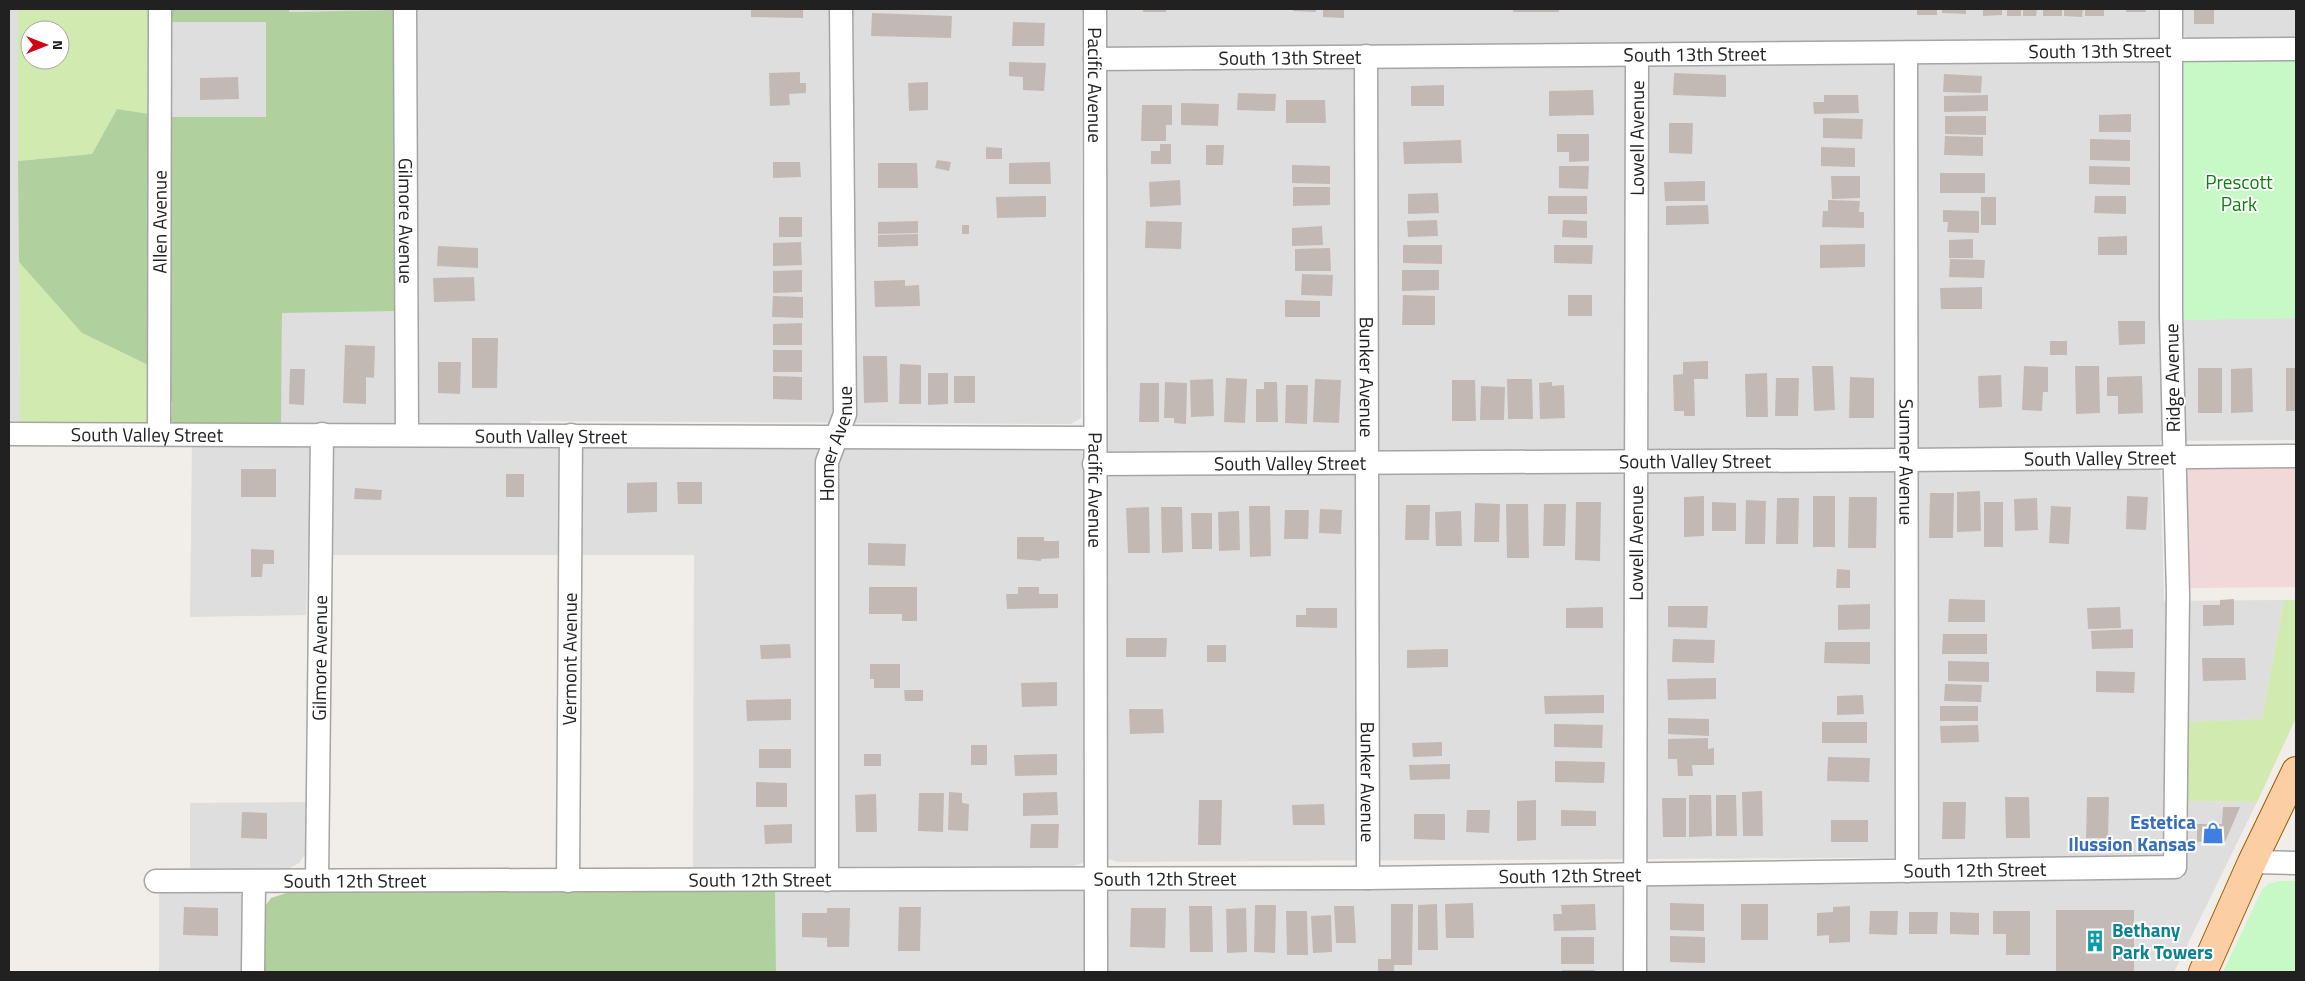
<svg xmlns="http://www.w3.org/2000/svg" width="2305" height="981" viewBox="0 0 2305 981" font-family="'Titillium Web',sans-serif">
<style>
.residential{fill:#dfdede}
.commercial{fill:#f1d8d9}
.grass{fill:#d1eaaf;fill-rule:evenodd}
.forest{fill:#b0d09d}
.park{fill:#c7f9c7}
.building{fill:#c2b9b4}
.lines{fill:none;stroke-linecap:round;stroke-linejoin:round}
.minor-casing{stroke:#a5a5a5;stroke-width:25}
.major-casing{stroke:#9c5c02;stroke-width:30}
.minor{stroke:#fff;stroke-width:22}
.major{stroke:#fbcea3;stroke-width:28}
.labels{text-anchor:middle;stroke-width:4;stroke-linejoin:round;paint-order:stroke}
.street-label{font-size:19px;fill:#212121;stroke:#fff}
.park-label{font-size:19px;fill:#0d800e;stroke:#fff}
.shop-label{font-size:19px;font-weight:bold;fill:#366cbe;stroke:#fff;text-anchor:end}
.culture-label{font-size:19px;font-weight:bold;fill:#0d838f;stroke:#fff;text-anchor:start}
</style>
<rect width="100%" height="100%" fill="#f1ede8"/>
<path class="residential" d="M9,9H18L20,424H9Z
M289,9H1082L1081,418L1071,424L530,421L532,442L1077,448L1082,451L1085,460L1086,856L1083,863L1073,866L693,867L694,555H308L306,615L190,617L192,444L280,442L282,313L418,310L417,10L289,12Z
M1103,9H2158L2159,320L2296,318V440L2160,441L2164,601L2284,600L2262,719L2165,723L2167,849L2160,856L1117,862L1109,859L1105,852Z
M2181,9H2296V38L2188,39L2181,33Z
M168,22H266V117H169Z
M2184,801L2257,802L2174,972H776L775,887L2184,878Z
M309,802L308,850L299,863L286,870L190,872V803Z
M159,890H236L245,899L244,972H159Z"/>
<path class="commercial" d="M2296,465V587L2185,588L2186,472L2193,467Z"/>
<path class="grass" d="M18,9H149L150,114L117,109L92,154L18,161ZM30,30H60V60H30Z
M19,262L82,333L148,365L150,425L20,424Z
M2284,600H2296V718L2257,802L2184,801L2185,722L2262,719Z"/>
<path class="forest" d="M168,9H289V12L393,10L397,311L282,313L281,424L179,425L171,421L172,403L148,365L82,333L19,262L18,161L92,154L117,109L169,117H266V22H168Z
M775,887L776,972H261L262,910L271,898L293,891Z"/>
<path class="park" d="M2185,60H2296V318L2183,320L2182,67Z
M2279,881H2296V972H2223L2262,890L2268,884Z"/>
<path class="building" d="M751,9H803V18L751,17Z
M1143,9H1166V12H1143Z
M1293,9H1316V12L1293,11Z
M1323,9H1344V18L1323,17Z
M1513,9H1559V12H1513Z
M1917,9H1937V15H1917Z
M1942,9H1966V14L1942,13Z
M1983,9H2002V15L1983,16Z
M2007,9H2021V16H2007Z
M2023,9H2037L2036,16H2023Z
M2043,9H2062V16H2043Z
M2064,9H2083L2082,17L2064,16Z
M2085,9H2104V16H2085Z
M2126,9H2146V12H2126Z
M2194,9H2214V24H2194Z
M872,13L952,16L951,38L871,36Z
M1013,22L1045,23L1044,46H1012Z
M1009,62L1046,63L1044,91L1023,90V77L1009,76Z
M800,72V83H806V93L789,94L790,105L770,106L769,73Z
M1674,73L1726,75V97L1673,95Z
M1944,74L1982,76L1981,93L1943,92Z
M238,77L239,99L200,100V78Z
M928,82V110L909,111L908,83Z
M1444,85V106H1411V86Z
M1593,90L1594,115L1549,116V91Z
M1238,93L1276,94L1275,111L1237,110Z
M1824,95H1858L1859,113L1814,114L1813,102H1824Z
M1988,95V111L1944,112V96Z
M1286,100H1325L1326,123H1286Z
M1181,103L1219,104L1218,126L1181,125Z
M1142,105H1172V125H1166V141H1141Z
M2131,114V132H2099V115Z
M1945,116H1986V135L1945,134Z
M1823,118L1863,119L1862,139L1823,138Z
M1669,123H1693L1692,154L1669,153Z
M1557,134H1589V161L1569,162V152H1557Z
M1945,136L1983,137V156L1944,155Z
M2090,139L2130,140V161L2090,160Z
M1461,140L1462,163L1404,164L1403,142Z
M1160,144H1171V164H1151V151H1160Z
M1206,145H1224L1223,165H1206Z
M986,147L1002,148V159H986Z
M1821,147L1855,148V167L1821,166Z
M937,160L951,162L949,171L935,168Z
M773,162H800L801,177L773,178Z
M1050,162L1051,184H1009V163Z
M878,163H917L918,188H878Z
M1292,165L1330,166V184L1292,183Z
M1559,166H1589L1588,189L1559,188Z
M2089,166L2130,167V185L2089,184Z
M1940,173H1985V193H1940Z
M1831,176H1860V198L1832,199Z
M1180,180L1181,205L1150,207L1149,182Z
M1705,181V201H1665L1664,182Z
M1293,187H1330V205L1293,206Z
M1438,193L1439,213L1408,214V194Z
M1046,196V217L997,218L996,197Z
M1548,196H1587V214H1548Z
M2095,196H2126V214L2094,213Z
M1981,197H1996V225H1981Z
M1828,200L1860,201L1859,212H1864V228L1822,227L1823,211H1828Z
M1708,205L1709,224L1666,225V206Z
M1943,210L1979,211V233L1947,232L1948,222H1943Z
M779,217H802V237H779Z
M1437,220L1438,236L1408,237L1407,221Z
M1563,220L1587,221V238L1562,237Z
M918,221V233L878,234V222Z
M1146,221L1182,222L1181,249L1145,248Z
M962,225H969V234H962Z
M1322,226L1323,245L1292,246V228Z
M918,234V246L878,247V235Z
M2127,236V255H2098V237Z
M1973,239V258H1949V240Z
M801,242L802,265L773,266V243Z
M1865,244V267L1820,268V245Z
M1403,245H1442V264L1403,263Z
M1554,245H1593L1592,264L1554,263Z
M438,246L478,248V268L437,266Z
M1330,248L1331,271H1295V249Z
M1950,259L1985,260L1984,278L1949,277Z
M802,270V292L773,293V271Z
M1402,270H1439V290L1402,291Z
M1302,274L1333,275L1332,296L1301,295Z
M474,277L475,301L434,302L433,278Z
M905,280V286L919,285L920,306L875,307L874,281Z
M1982,287V309H1941L1940,288Z
M1403,295L1435,296V325H1402Z
M1568,295H1592V316H1568Z
M773,296L803,297V318L772,317Z
M1285,300L1320,301V317H1285Z
M2118,321H2145V344L2119,345Z
M802,323V345H773V324Z
M472,338H498L497,388H472Z
M2050,341H2067V355H2050Z
M345,345L375,346L374,378L366,377V404L343,403Z
M773,350H802V372H773Z
M863,356H887L888,402L864,403Z
M1708,361V379H1694L1695,416H1684V411H1674L1673,375L1683,374V362Z
M438,362H461L460,394L438,393Z
M900,364L921,365V404H899Z
M1812,366H1833L1835,410L1814,411Z
M2024,366L2048,367V392H2043L2042,411L2022,410Z
M2075,366H2099L2100,413L2076,414Z
M2198,368H2222V413H2198Z
M2252,368L2253,412L2231,413V369Z
M2286,368H2296V411H2286Z
M290,369H305L304,405L289,404Z
M928,373H948V404L928,405Z
M1767,373L1768,417H1746L1745,374Z
M2001,375L2002,407L1979,408L1978,376Z
M773,376L802,377V400L773,399Z
M954,376H975V403H954Z
M2142,376L2143,413L2118,414V396H2107V377Z
M1850,377L1874,378V418H1849Z
M1226,378L1247,379L1245,423L1224,422Z
M1776,378H1799L1798,416H1775Z
M1213,379L1214,416L1191,417L1190,380Z
M1315,379L1341,380L1339,423L1313,422Z
M1507,379H1532L1533,419H1508Z
M1452,380H1475L1476,421H1452Z
M1165,382L1187,383L1186,424L1174,423V418H1164Z
M1264,382H1277L1278,422H1256V389H1264Z
M1552,382V386L1564,385L1565,418L1540,419L1539,383Z
M1140,383H1159V422H1139Z
M1286,385H1308L1307,424L1285,423Z
M1481,386L1505,387L1504,420H1480Z
M241,469H276V497H241Z
M506,474H524V497H506Z
M657,482V512L627,513V483Z
M677,482H702V504H678Z
M355,488L382,490L381,500L354,499Z
M1980,491L1981,531L1957,532V492Z
M1930,493H1954L1953,538H1929Z
M1704,496V536L1684,537V497Z
M1813,496H1835V547H1813Z
M2127,496L2148,497L2146,530L2126,529Z
M1849,497H1877L1876,548H1848Z
M1777,498H1799L1798,544H1776Z
M2037,498L2038,530L2015,531L2014,499Z
M1746,500L1766,501L1765,544H1745Z
M1576,502H1601L1600,561L1575,560Z
M1712,502L1736,503V531H1712Z
M1984,502H2003V547H1984Z
M1475,503L1500,504L1499,542H1474Z
M1506,504H1528L1529,558H1507Z
M1544,504H1566L1565,546H1543Z
M1406,505H1430L1429,540H1405Z
M1249,506H1270L1271,556L1250,557Z
M2051,506L2071,507L2069,544L2049,543Z
M1149,507L1150,553H1128L1126,508Z
M1161,507H1182L1183,552L1162,553Z
M1320,509L1342,510L1341,534L1319,533Z
M1285,510H1309L1308,539H1284Z
M1239,511L1240,550L1219,551L1218,512Z
M1461,511L1462,546H1436L1435,512Z
M1191,513H1212V549H1192Z
M1017,537H1044V541H1059V558L1041,559V561L1017,559Z
M868,543L906,544L905,566L868,565Z
M251,549L274,550V564H263L262,577H251Z
M1837,569L1850,570V588H1836Z
M869,587H917V621H902V614H869Z
M1018,587H1039V594H1058V608L1007,609L1006,594H1018Z
M1949,599L1985,600V622H1948Z
M2234,599V625L2203,626V605H2220V600Z
M1870,604V629L1838,630V605Z
M1668,606H1708L1707,628L1668,627Z
M1603,607V628H1566V608Z
M2120,607L2121,628L2088,629L2087,608Z
M1306,608H1337V628L1296,627V615H1306Z
M2133,629V648L2092,649L2091,631Z
M1943,634H1987V654H1942Z
M1126,638H1167L1166,657H1126Z
M1673,639L1715,640L1714,663L1672,662Z
M1825,642H1870V664L1824,663Z
M790,644L791,658L761,659L760,645Z
M1207,645H1226V662H1207Z
M1448,649V667L1407,668V650Z
M2202,658H2245L2246,680L2203,681Z
M1948,661L1989,662V682L1948,681Z
M870,664H900V688H874V679H870Z
M2096,671L2135,672L2134,693L2096,692Z
M1716,678V699L1668,700L1667,679Z
M1057,682V706L1022,707L1021,683Z
M1945,684L1982,685L1981,702L1944,701Z
M904,690H923V701H905Z
M1604,695V713L1545,714L1544,696Z
M1863,695L1864,714L1837,715V696Z
M791,699V720L747,721L746,700Z
M1940,706H1978V721H1940Z
M1129,709H1163L1164,733L1130,734Z
M1668,718L1709,719V736L1668,734Z
M1822,722H1867V743H1822Z
M1554,724L1603,725L1602,748L1554,747Z
M1978,725L1979,742L1941,743L1940,726Z
M1708,738V749L1714,748V765H1692L1693,776H1678L1677,759H1668V739Z
M1442,742V756L1413,757L1412,743Z
M971,745H987V765H971Z
M759,749H791V768H759Z
M864,754H881V766H864Z
M1057,754V775L1015,776L1014,755Z
M1828,757L1870,758L1869,782L1827,781Z
M1555,761L1605,762L1604,783L1555,782Z
M1450,764V779L1410,780L1409,765Z
M756,782L787,783V807H756Z
M1762,791L1763,836H1743L1742,792Z
M949,792L962,793V803L969,804L968,831L948,830Z
M1057,792L1058,815L1023,816V793Z
M919,793H944L943,832L918,831Z
M876,794L877,832H856L855,795Z
M1689,795H1711L1712,836L1689,837Z
M1716,795H1736L1737,836H1716Z
M2005,797H2029L2030,838H2006Z
M2087,797H2109L2108,838H2086Z
M1662,798H1686V837H1663Z
M1199,800H1222L1221,845H1198Z
M1536,800V840L1517,841V801Z
M1943,802H1966L1965,839H1942Z
M1324,804L1325,825H1293L1292,805Z
M2223,807H2240L2225,842H2197V824H2222Z
M1467,810H1490L1489,833L1466,832Z
M1561,810L1596,811V826H1561Z
M242,812L267,813V839L241,838Z
M1414,814H1445V840L1414,839Z
M1831,820H1868V842H1831Z
M792,824V843L765,844L764,825Z
M1031,824H1059L1058,848H1030Z
M1473,903L1474,938H1446L1445,904Z
M1670,903L1704,904V931L1670,930Z
M1391,904H1413L1412,965H1394V972H1378V959H1391Z
M1437,904L1438,950H1418V905Z
M1595,904L1596,930L1554,931L1553,914H1562L1561,905Z
M1741,904H1768V940H1741Z
M1255,905H1276L1275,953L1254,952Z
M1189,906H1212L1213,952H1190Z
M1334,906H1354L1356,943H1336Z
M1850,906V942L1829,943V935L1817,936V913L1833,912V907Z
M184,907L218,908V936L183,935Z
M899,907H921L920,951H898Z
M827,908H850L849,947H827V938L802,937V913H827Z
M1131,908H1166L1165,948L1130,947Z
M1246,908L1247,952L1227,953L1226,909Z
M2056,910H2134V972H2056Z
M1286,911H1307L1308,955H1287Z
M1870,911H1898L1897,935L1869,934Z
M1993,911H2030V955H2006V934H1993Z
M1909,912H1938L1937,934H1909Z
M1950,912L1979,913V935L1950,934Z
M1331,915L1332,952L1313,953L1311,916Z
M1670,936L1705,937V963L1670,962Z
M1561,937H1594V964H1561Z
M1562,970H1595V972H1562Z"/>
<g class="lines">
<g class="minor-casing">
<g id="minor">
<path id="s1" d="M405,9L407,434"/>
<path id="s2" d="M1095,9L1096,972"/>
<path id="s3" d="M1906,53L1907,871"/>
<path id="s4" d="M1366,56L1368,878"/>
<path id="s5" d="M1095,59L2296,49"/>
<path id="s6" d="M9,434L1094,438"/>
<path id="s7" d="M159,434L160,9"/>
<path id="s8" d="M1094,464L1906,460L2296,456"/>
<path d="M2252,862L2296,863"/>
<path id="s9" d="M317,880L322,434"/>
<path id="s10" d="M827,880V462L845,414L841,9"/>
<path id="s11" d="M156,881L1368,878L2175,867L2178,595L2171,316V9"/>
<path id="s12" d="M568,881L571,435"/>
<path d="M253,972L254,882"/>
<path id="s13" d="M1635,972L1637,55"/>
</g>
</g>
<g class="major-casing">
<path id="major" d="M2203,972L2252,862L2296,771"/>
</g>
<use href="#minor" class="minor"/>
<use href="#major" class="major"/>
</g>
<defs>
<g id="shop-bare" transform="scale(1.725)"><path d="M-5-2.5h2.3a2.7 3.5 0 0 1 5.4 0H5L5.5 6h-11ZM-1.5-2.5h3a1.5 2.3 0 0 0-3 0Z" fill="#3f7fe0" stroke="#fff" stroke-width="2.5" paint-order="stroke"/></g>
<g id="building-bare" transform="scale(1.725)"><path d="M-4-6H4V6H1V3H-1V6H-4ZM-2.5-4.3h1.7v1.8h-1.7ZM.8-4.3h1.7v1.8H.8ZM-2.5-1h1.7V.8h-1.7ZM.8-1h1.7V.8H.8Z" fill="#0f9aa8" stroke="#fff" stroke-width="2.5" paint-order="stroke"/></g>
</defs>
<g fill-rule="evenodd">
<use href="#shop-bare" x="2213" y="833"/>
<use href="#building-bare" x="2095" y="941"/>
</g>
<g class="labels">
<g class="street-label">
<text dy="7" stroke="none"><textPath href="#s5" startOffset="1005">South 13th Street</textPath></text>
<text dy="7" stroke="none"><textPath href="#s5" startOffset="600">South 13th Street</textPath></text>
<text dy="7" stroke="none"><textPath href="#s5" startOffset="195">South 13th Street</textPath></text>
<text dy="7" stroke="none"><textPath href="#s2" startOffset="76">Pacific Avenue</textPath></text>
<text dy="7" stroke="none"><textPath href="#s13" startOffset="834">Lowell Avenue</textPath></text>
<text dy="7" stroke="none"><textPath href="#s7" startOffset="212">Allen Avenue</textPath></text>
<text dy="7" stroke="none"><textPath href="#s1" startOffset="212">Gilmore Avenue</textPath></text>
<text dy="7" stroke="none"><textPath href="#s4" startOffset="321">Bunker Avenue</textPath></text>
<text transform="translate(2172 378) rotate(-91)" y="7">Ridge Avenue</text>
<text dy="7" stroke="none"><textPath href="#s6" startOffset="138">South Valley Street</textPath></text>
<text dy="7" stroke="none"><textPath href="#s6" startOffset="542">South Valley Street</textPath></text>
<text dy="7" stroke="none"><textPath href="#s10" startOffset="438">Homer Avenue</textPath></text>
<text dy="7" stroke="none"><textPath href="#s8" startOffset="1006">South Valley Street</textPath></text>
<text dy="7" stroke="none"><textPath href="#s8" startOffset="601">South Valley Street</textPath></text>
<text dy="7" stroke="none"><textPath href="#s8" startOffset="196">South Valley Street</textPath></text>
<text dy="7" stroke="none"><textPath href="#s3" startOffset="409">Sumner Avenue</textPath></text>
<text dy="7" stroke="none"><textPath href="#s2" startOffset="481">Pacific Avenue</textPath></text>
<text dy="7" stroke="none"><textPath href="#s13" startOffset="429">Lowell Avenue</textPath></text>
<text dy="7" stroke="none"><textPath href="#s9" startOffset="222">Gilmore Avenue</textPath></text>
<text dy="7" stroke="none"><textPath href="#s12" startOffset="222">Vermont Avenue</textPath></text>
<text dy="7" stroke="none"><textPath href="#s4" startOffset="726">Bunker Avenue</textPath></text>
<text dy="7" stroke="none"><textPath href="#s11" startOffset="1819">South 12th Street</textPath></text>
<text dy="7" stroke="none"><textPath href="#s11" startOffset="1414">South 12th Street</textPath></text>
<text dy="7" stroke="none"><textPath href="#s11" startOffset="1009">South 12th Street</textPath></text>
<text dy="7" stroke="none"><textPath href="#s11" startOffset="604">South 12th Street</textPath></text>
<text dy="7" stroke="none"><textPath href="#s11" startOffset="199">South 12th Street</textPath></text>
</g>
<g class="park-label">
<text x="2239" y="189">Prescott<tspan x="2239" dy="22">Park</tspan></text>
</g>
<g class="shop-label">
<text x="2196" y="829">Estetica<tspan x="2196" dy="22">Ilussion Kansas</tspan></text>
</g>
<g class="culture-label">
<text x="2112" y="937">Bethany<tspan x="2112" dy="22">Park Towers</tspan></text>
</g>
</g>
<rect width="2305" height="981" fill="none" stroke="#212121" stroke-width="20"/>
<g transform="translate(45 45) rotate(90)"><circle r="24" fill="#ffffff" stroke="#a6a6a6"/>
<path d="M0-4L9 19L0 12L-9 19Z" fill="#cf0313"/>
<text y="-8" font-size="14" font-weight="bold" text-anchor="middle" fill="#212121">N</text>
</g>
</svg>
